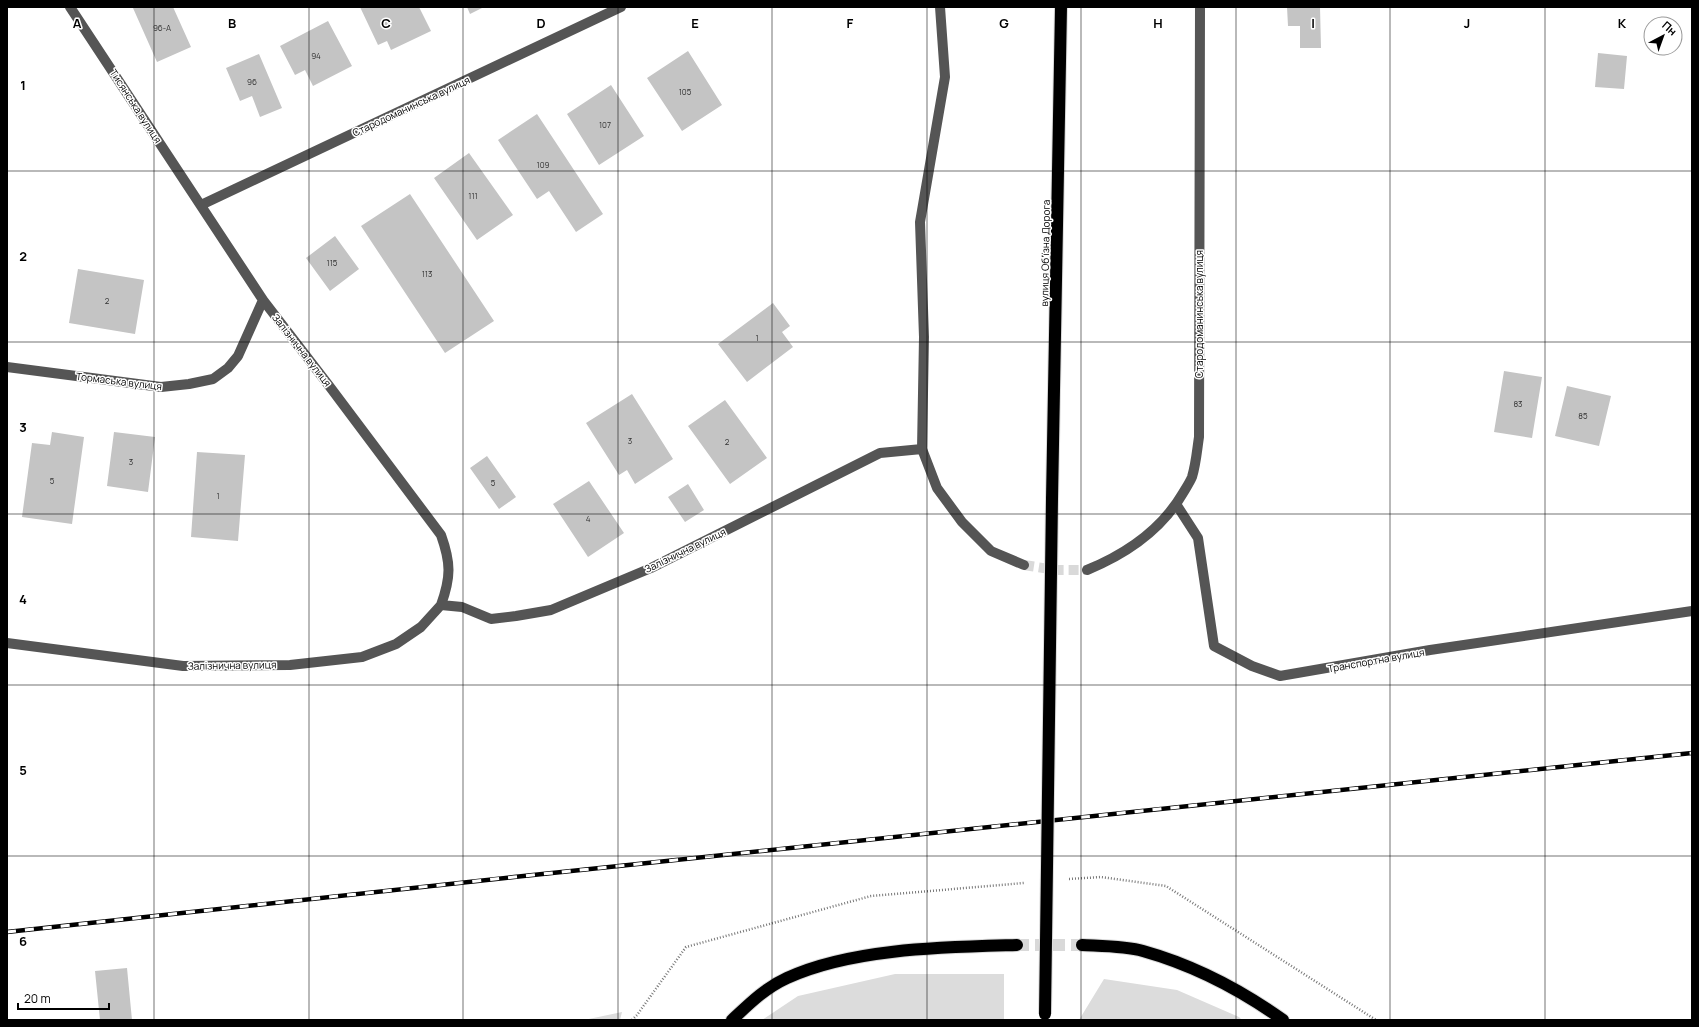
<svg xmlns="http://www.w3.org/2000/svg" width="1699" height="1027" viewBox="0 0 1699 1027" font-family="Manrope,sans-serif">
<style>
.grass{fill:#dcdcdc}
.building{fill:#c4c4c4}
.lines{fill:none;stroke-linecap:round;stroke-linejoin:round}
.minor-tunnel{stroke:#d9d9d9;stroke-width:10;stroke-dasharray:10 5;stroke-linecap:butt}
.highway-tunnel{stroke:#d9d9d9;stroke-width:12;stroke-dasharray:12 6;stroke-linecap:butt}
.highway-casing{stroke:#dbdbdb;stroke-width:14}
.path{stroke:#777;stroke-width:2.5;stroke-dasharray:1 2;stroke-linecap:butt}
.minor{stroke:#555;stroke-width:10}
.highway{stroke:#000;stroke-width:12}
.rail-casing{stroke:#000;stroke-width:4.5}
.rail{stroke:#fff;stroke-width:3;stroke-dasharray:9;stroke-linecap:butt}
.highway-bridge-casing{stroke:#dbdbdb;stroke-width:14;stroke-linecap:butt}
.highway-bridge{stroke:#000;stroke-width:12}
.grid{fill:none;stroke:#000;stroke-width:1;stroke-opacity:0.55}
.labels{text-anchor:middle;stroke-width:3;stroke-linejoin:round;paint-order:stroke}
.number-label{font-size:8px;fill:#313131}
.street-label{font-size:10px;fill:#000;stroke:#fff}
.grid-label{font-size:13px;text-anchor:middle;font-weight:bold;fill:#000;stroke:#fff;stroke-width:3;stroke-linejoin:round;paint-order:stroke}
</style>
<rect width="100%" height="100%" fill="#fff"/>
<path class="grass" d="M895,974H1004V1020H762L798,996Z
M1104,979L1177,990L1239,1017L1242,1020H1079Z
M622,1012L620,1020H584Z"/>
<path class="building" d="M136,7H173L191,47L157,62L133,8Z
M360,7H419L431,31L391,50L387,41L378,45Z
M467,7H484L470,14Z
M1287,7H1320L1321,48H1300V26H1288Z
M328,21L352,66L313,86L305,70L295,75L280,46Z
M688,51L722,105L682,131L647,78Z
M1598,53L1627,56L1624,89L1595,87Z
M259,54L282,108L260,117L252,96L240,101L226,68Z
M611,85L644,136L599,165L567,114Z
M537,114L603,214L576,232L549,191L537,199L498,140Z
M469,153L513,215L477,240L434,178Z
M410,194L494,321L445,353L361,226Z
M335,236L359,269L330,291L306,258Z
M78,269L144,280L135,334L69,323Z
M773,303L790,326L782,332L793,347L747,382L718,344Z
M1504,371L1542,377L1532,438L1494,432Z
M1567,386L1611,396L1599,446L1555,436Z
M632,394L673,459L635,484L627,470L619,475L586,423Z
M725,400L767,458L730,484L688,426Z
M52,432L84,437L72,524L22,517L32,443L50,445Z
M114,432L155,437L148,492L107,486Z
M197,452L245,455L238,541L191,537Z
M487,456L516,497L499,509L470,468Z
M589,481L624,533L588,557L553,504Z
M688,484L704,510L685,522L668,497Z
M127,968L132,1020H100L95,971Z"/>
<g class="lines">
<path class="minor-tunnel" d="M1024,565L1056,570H1087"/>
<path class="highway-tunnel" d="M1017,945H1082"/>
<g class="highway-casing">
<path id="highway" d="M1052,499L1061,7
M1082,945C1100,946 1126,946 1143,951C1193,965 1241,990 1283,1020
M732,1020C749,1004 765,988 787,978C852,948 946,947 1017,945"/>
</g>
<path class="path" d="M1069,879L1101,877L1166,886L1376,1020
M632,1020L637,1015L686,947L871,896L1024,883"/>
<path class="minor" d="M940,7L945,77L920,222L924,337L922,449L937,488L962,522L991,551L1024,565
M201,205L621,7
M263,300L330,387L441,535C451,563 451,577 441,605
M7,367L161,387L189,384L213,379L228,368L238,356L263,300L70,7
M1176,504L1198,538L1214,646L1252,666L1280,676L1430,650L1692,611
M1087,570C1126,554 1162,529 1183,493C1186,488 1190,482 1192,477C1196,464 1197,450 1199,437L1200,7
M7,643L183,666L290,665L362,657L396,644L421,627L441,605L462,607L491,619L516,616L551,610L651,568L880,453L922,449"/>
<use href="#highway" class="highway"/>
<g class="rail-casing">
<path id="rail" d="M7,932L514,877L1692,753"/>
</g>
<use href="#rail" class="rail"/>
<g class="highway-bridge-casing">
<path id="highway-bridge" d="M1045,1014L1052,499"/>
</g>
<use href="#highway-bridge" class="highway-bridge"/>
</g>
<path class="grid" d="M154,7V1020M309,7V1020M463,7V1020M618,7V1020M772,7V1020M927,7V1020M1081,7V1020M1236,7V1020M1390,7V1020M1545,7V1020M7,171H1692M7,342H1692M7,514H1692M7,685H1692M7,856H1692"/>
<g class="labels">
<g class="number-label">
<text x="162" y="31">96-А</text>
<text x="316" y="59">94</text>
<text x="252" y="85">96</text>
<text x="685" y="95">105</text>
<text x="605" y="128">107</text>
<text x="543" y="168">109</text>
<text x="473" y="199">111</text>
<text x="332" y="266">115</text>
<text x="427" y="277">113</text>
<text x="107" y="304">2</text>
<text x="757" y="341">1</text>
<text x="1518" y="407">83</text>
<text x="1583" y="419">85</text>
<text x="630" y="444">3</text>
<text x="727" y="445">2</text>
<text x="131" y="465">3</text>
<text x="52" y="484">5</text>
<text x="493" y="486">5</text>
<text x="218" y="499">1</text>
<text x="588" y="522">4</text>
</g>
<g class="street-label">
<text transform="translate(136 106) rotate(57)" y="4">Тисянська вулиця</text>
<text transform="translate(411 106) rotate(-25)" y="4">Стародоманинська вулиця</text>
<text transform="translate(1045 253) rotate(-89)" y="4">вулиця Обʼїзна Дорога</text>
<text transform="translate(1199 314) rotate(-90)" y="4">Стародоманинська вулиця</text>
<text transform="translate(302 350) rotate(52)" y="4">Залізнична вулиця</text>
<text transform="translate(119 381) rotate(7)" y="4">Тормаська вулиця</text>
<text transform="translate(685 550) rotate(-26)" y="4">Залізнична вулиця</text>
<text transform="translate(1376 660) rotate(-10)" y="4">Транспортна вулиця</text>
<text transform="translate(232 665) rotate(-1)" y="4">Залізнична вулиця</text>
</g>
</g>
<g class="grid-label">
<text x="77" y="28">A</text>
<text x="232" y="28">B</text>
<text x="386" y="28">C</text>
<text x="541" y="28">D</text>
<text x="695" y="28">E</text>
<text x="850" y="28">F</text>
<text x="1004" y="28">G</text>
<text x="1158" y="28">H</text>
<text x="1313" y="28">I</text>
<text x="1467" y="28">J</text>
<text x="1622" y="28">K</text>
<text x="23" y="90">1</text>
<text x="23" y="261">2</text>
<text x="23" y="432">3</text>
<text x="23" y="604">4</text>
<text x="23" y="775">5</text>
<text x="23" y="946">6</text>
</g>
<rect width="1699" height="1027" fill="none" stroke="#000000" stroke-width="16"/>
<g transform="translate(1663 36) rotate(41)"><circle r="19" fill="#ffffff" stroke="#999999"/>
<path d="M0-3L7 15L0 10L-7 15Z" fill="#000000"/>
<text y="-6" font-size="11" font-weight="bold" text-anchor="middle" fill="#000000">Пн</text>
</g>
<path d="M18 1003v6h91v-6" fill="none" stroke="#000000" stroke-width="2"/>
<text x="24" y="1003" font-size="12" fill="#000000" stroke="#ffffff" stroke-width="3" paint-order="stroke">20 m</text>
</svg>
